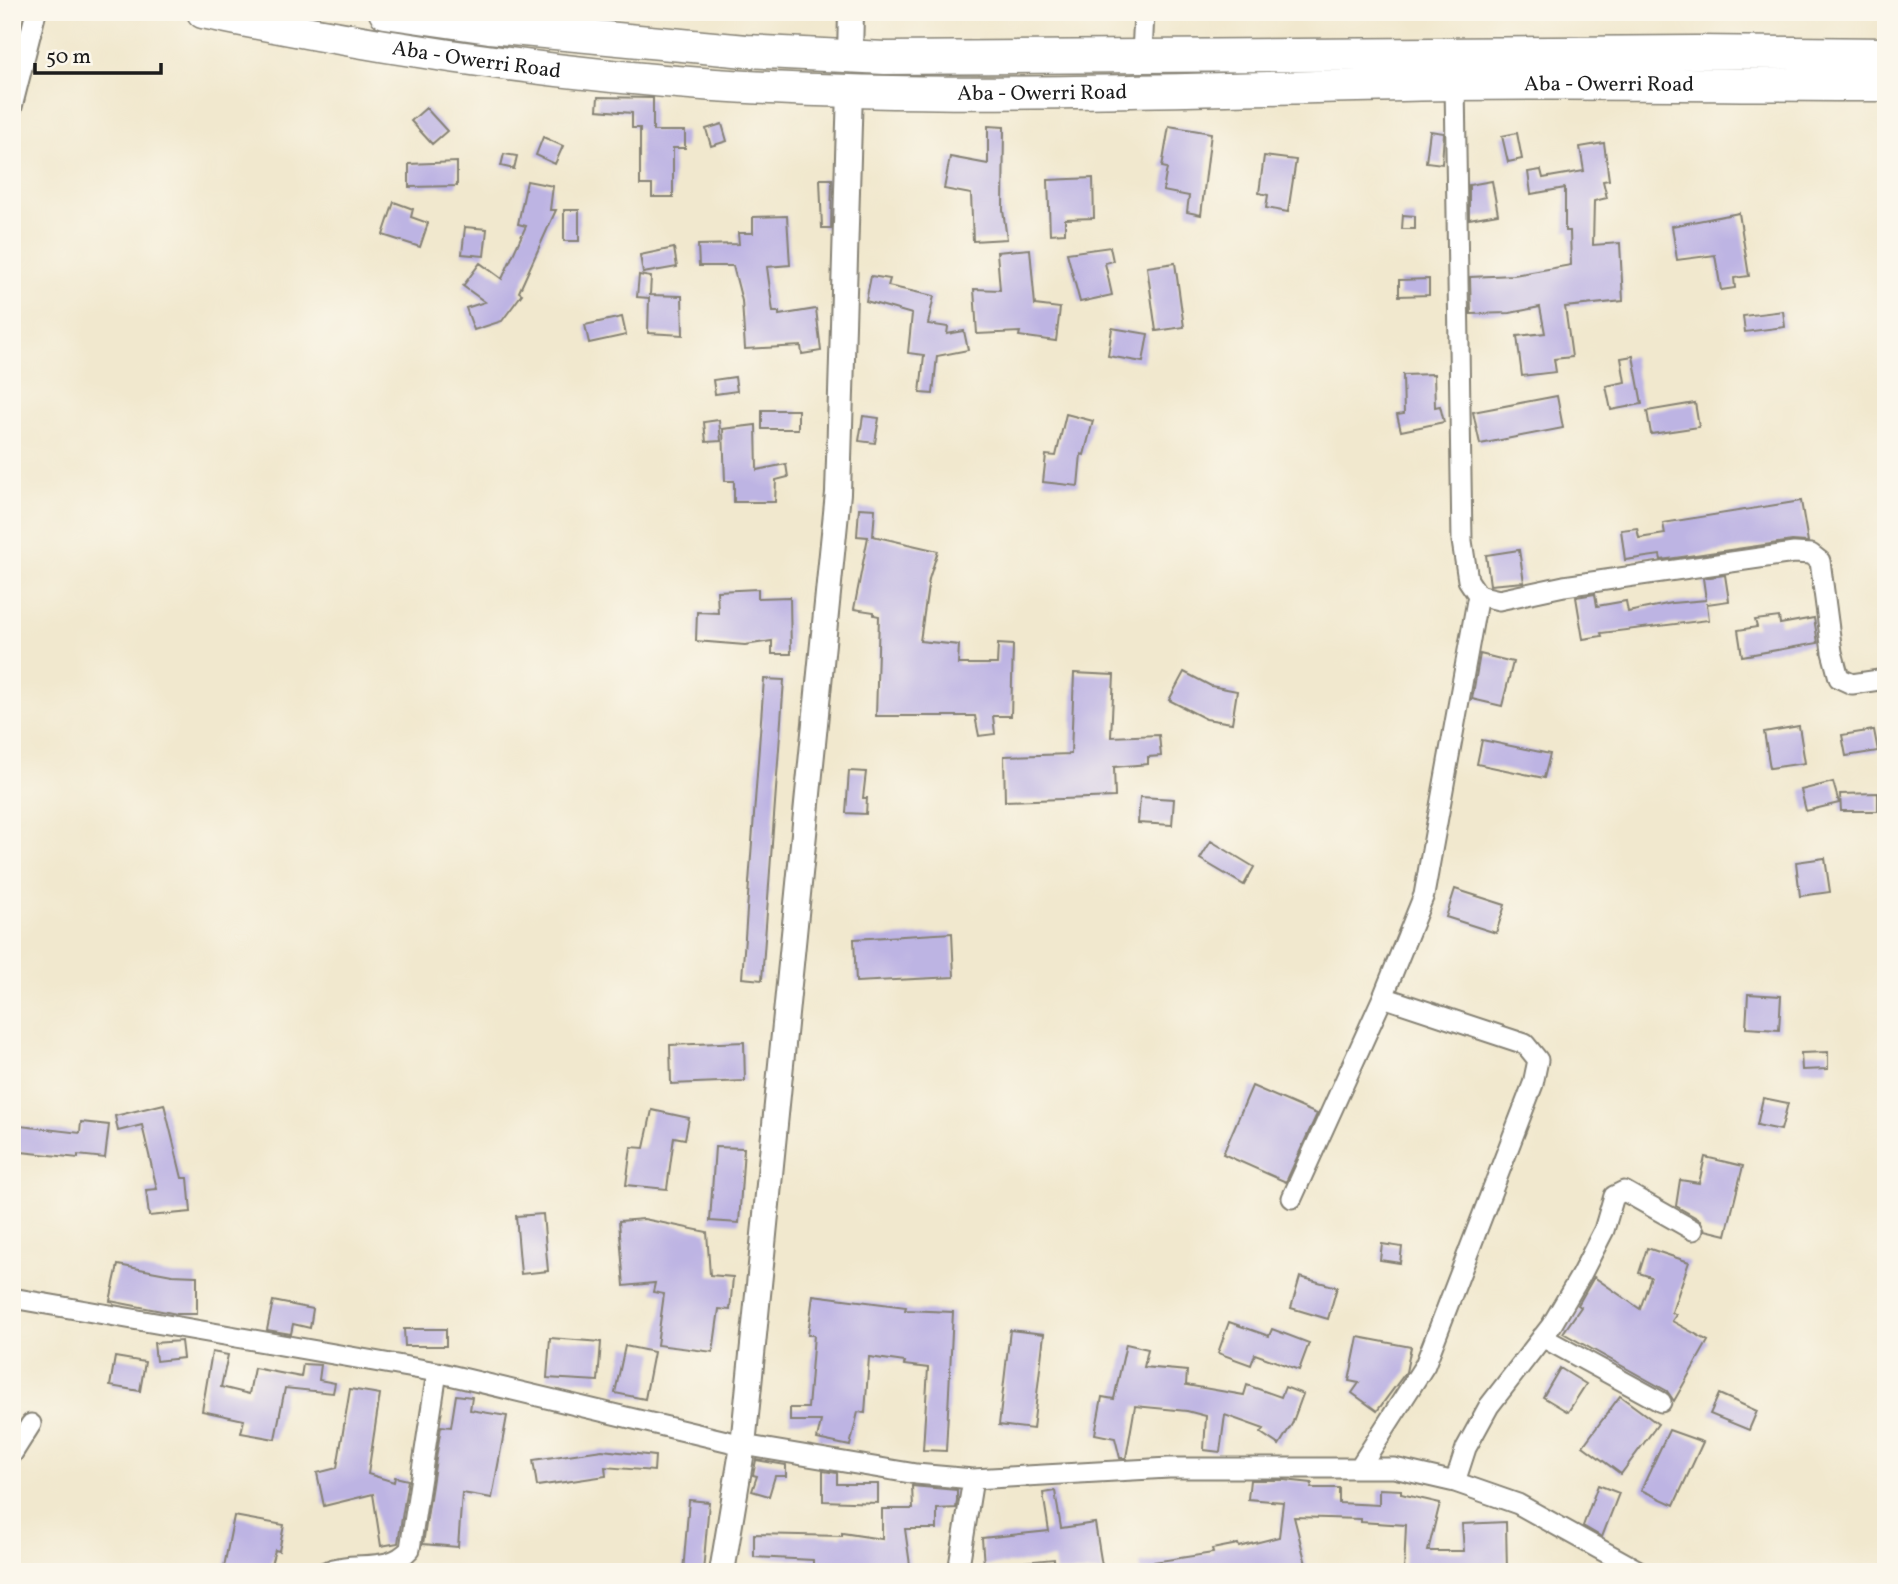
<svg xmlns="http://www.w3.org/2000/svg" width="1898" height="1584" viewBox="0 0 1898 1584" font-family="Vollkorn,serif">
<style>
.building{fill:#bdb4e3}
.lines{fill:none;stroke-linecap:round;stroke-linejoin:round}
.minor-casing{stroke:#868275;stroke-width:23}
.tertiary-casing{stroke:#868275;stroke-width:28}
.trunk-casing{stroke:#868275;stroke-width:35}
.minor{stroke:#fff;stroke-width:19}
.tertiary{stroke:#fff;stroke-width:24}
.trunk{stroke:#fff;stroke-width:32}
.labels{text-anchor:middle;stroke-width:7;stroke-linejoin:round;paint-order:stroke}
.street-label{font-size:21px;fill:#1c1c1c;stroke:#fbf7ec}
</style>
<rect width="100%" height="100%" fill="#fbf7ec"/>
<filter id="ink" filterUnits="userSpaceOnUse"><feTurbulence type="fractalNoise" baseFrequency=".0143" numOctaves="2"/><feDisplacementMap in="SourceGraphic" scale="14" xChannelSelector="R" yChannelSelector="G"/><feConvolveMatrix kernelMatrix="1 2 1 2 8 2 1 2 1" color-interpolation-filters="sRGB"/></filter>
<filter id="wash" filterUnits="userSpaceOnUse"><feTurbulence type="fractalNoise" baseFrequency=".00686" numOctaves="4" result="noise"/><feDisplacementMap in="SourceGraphic" scale="28" xChannelSelector="R" yChannelSelector="G"/><feGaussianBlur stdDeviation="1.57" result="paint"/><feColorMatrix in="noise" values="0 0 0 0 0 0 0 0 0 0 0 0 0 0 0 0 0 1.4 0 .05"/><feComposite in="paint" operator="in"/></filter>
<g filter="url(#wash)">
<rect width="100%" height="100%" fill="#f1e8ce"/>
<g id="blocks">
<path class="building" d="M598,97L653,98V131H685V148H673V197H652V185H640V128H632V113L597,110Z
M426,108L447,131L432,144L411,121Z
M722,124L727,141L711,146L706,129Z
M988,126L1004,127L1003,210L1007,239L973,241L971,194L944,189L950,157L988,164Z
M1169,126L1211,133L1201,215L1187,212L1189,196L1163,191L1167,168L1162,167Z
M1430,131L1444,133L1442,164L1426,162Z
M1517,133L1522,159L1508,162L1502,136Z
M543,137L563,146L555,164L536,155Z
M1604,143L1609,180L1603,181L1607,198L1594,201L1593,245L1620,243L1623,301L1565,307L1572,357L1554,359L1556,372L1522,376L1517,336L1545,333L1540,307L1510,313L1471,314L1470,277L1514,275L1571,265L1570,231H1565V188L1531,194L1528,172L1541,170L1543,178L1584,171L1580,147Z
M504,154L517,156L514,169L501,166Z
M1264,156L1296,160L1288,212L1266,208L1268,195L1259,193Z
M457,162V186L409,187V164Z
M1093,178L1094,218L1065,219V233L1050,234L1048,180Z
M820,179H832L831,228H822Z
M527,181L553,186L550,210H556L519,292L522,294L502,321L474,330L466,308L485,302L463,286L480,263L502,279L526,226L518,224Z
M1492,181L1498,214L1469,219V185Z
M394,202L413,209L411,217L428,223L420,247L383,235Z
M564,210H579V241H564Z
M1739,213L1749,276L1734,278L1735,288L1721,290L1715,255L1677,260L1672,226Z
M1403,215L1415,216V229H1402Z
M787,216L790,265L767,267L773,312H779V315L816,309L821,351L802,354L801,346L745,349L742,301L733,266H699L698,245L739,244L738,233H753V217Z
M465,227L487,229L484,256L462,254Z
M1110,247L1113,261L1105,263L1112,295L1080,302L1067,253Z
M674,248L677,267L643,273L640,255Z
M1030,249L1035,305L1060,308L1056,341L1019,336L1020,332L977,334L974,289L1000,290L997,252Z
M1175,263L1184,327L1156,331L1147,267Z
M639,275L651,277L650,295L682,296L683,335L648,333L649,298L637,297Z
M871,276L890,279L888,286L934,296L928,324L948,327L947,334L964,331L968,350L937,356L933,394L920,393L924,355L908,353L912,314L866,301Z
M1429,279V295L1399,296V280Z
M1783,311L1785,327L1745,332L1743,316Z
M622,317L626,335L589,343L585,325Z
M1112,328L1148,334L1143,362L1108,356Z
M1633,356L1642,404L1611,410L1606,386L1625,382L1621,358Z
M1434,374L1435,407L1440,406L1444,422L1401,431L1397,415L1404,414L1403,375Z
M735,377L737,391L715,394L713,380Z
M1557,396L1563,428L1480,444L1473,412Z
M1695,403L1699,427L1651,434L1647,411Z
M762,410H798V429H762Z
M1066,414L1093,421L1084,455L1081,454L1078,486L1043,482L1046,455L1056,456Z
M863,416L879,418L875,443L859,441Z
M719,420L721,441L706,442L704,422Z
M756,425L757,470L786,464L788,477L776,480L775,502H734V481H725L723,429Z
M1801,501L1808,542L1792,541L1661,560L1660,555L1625,560L1621,530L1637,528L1639,538L1665,534L1663,523Z
M859,508L875,509L873,536L938,551L929,579L920,641L959,645L958,664H997L998,644L1013,645L1011,716H993L995,734L979,736L975,716H876L879,616L874,615V612L854,609L868,537L857,536Z
M1519,550L1524,582L1490,585L1486,555Z
M1725,575L1729,601L1707,604L1709,620L1601,633L1602,636L1583,639L1576,597L1595,594L1597,606L1626,601L1628,612L1672,603L1706,600L1703,578Z
M758,589V598L790,597L791,654H772V641L745,645L696,641L697,612L718,613L717,591Z
M1779,617L1780,624L1814,618L1818,643L1742,656L1738,630L1757,627L1755,620Z
M1480,654L1513,662L1502,706L1472,699Z
M1184,672L1211,686L1237,691L1232,723L1206,719L1169,700Z
M1074,673L1114,675L1111,737L1159,735L1161,756L1148,757V764L1114,767L1115,797L1005,801L1004,756L1071,754Z
M764,679L784,680L762,980L742,978Z
M1799,726L1805,763L1770,768L1764,732Z
M1874,730L1878,751L1846,756L1842,735Z
M1482,740L1550,754L1544,778L1477,764Z
M849,771L866,772L863,798H867L866,814L846,813Z
M1833,782L1839,803L1806,811L1801,790Z
M1878,793V811H1841L1840,794Z
M1140,797L1174,799L1172,825L1138,823Z
M1211,841L1254,867L1244,885L1200,859Z
M1825,858L1830,892L1800,896L1796,862Z
M1455,889L1505,905L1496,933L1446,917Z
M952,933L954,977L856,982L854,939Z
M1748,994L1781,996L1779,1030L1746,1028Z
M744,1042L745,1081L671,1084L670,1045Z
M1828,1052V1069L1802,1070L1801,1053Z
M1252,1086L1317,1114L1286,1182L1223,1154Z
M1763,1098L1788,1103L1781,1130L1757,1125Z
M164,1104L182,1178H188L191,1212L149,1216L146,1190L157,1189L142,1125L118,1131L115,1116Z
M652,1110L689,1118L685,1139L674,1137L667,1189L626,1185L631,1147L644,1148Z
M81,1122L109,1125L105,1158L78,1155V1158L12,1151V1125L80,1133Z
M715,1147L744,1148L739,1223L710,1221Z
M1705,1157L1743,1166L1726,1235L1705,1230L1700,1220L1676,1206L1680,1180L1699,1183Z
M543,1214L548,1271L521,1274L516,1216Z
M644,1219L707,1232L710,1275L733,1277L730,1310L719,1309L713,1352L657,1345L664,1294L653,1292L655,1283L624,1286L619,1221Z
M1382,1244L1402,1247L1400,1263L1380,1260Z
M1647,1248L1689,1262L1672,1312L1676,1315L1672,1321L1708,1341L1674,1401L1667,1391L1563,1333L1581,1307L1578,1305L1594,1277L1640,1309L1651,1277L1639,1273Z
M118,1265L172,1275L197,1276V1314H177L110,1301Z
M1300,1277L1337,1287L1328,1319L1291,1308Z
M813,1295L906,1307L905,1310L953,1312L946,1451L923,1450L928,1368L904,1365L905,1362L869,1357L865,1413L858,1412L850,1446L817,1439L821,1421H790V1408H808L814,1335H808Z
M273,1301L313,1309L310,1328L293,1324L291,1334L267,1330Z
M1229,1322L1269,1336L1272,1329L1309,1343L1299,1370L1255,1354L1251,1365L1218,1353Z
M404,1329H446V1346H405Z
M1010,1330L1044,1334L1033,1429L999,1425Z
M1358,1337L1411,1347L1406,1372L1377,1411L1352,1393L1359,1383L1349,1381Z
M550,1338L601,1342L598,1381L547,1378Z
M181,1341L183,1358L156,1361L154,1343Z
M1126,1344L1148,1349L1144,1367L1187,1371L1186,1385L1244,1395L1247,1385L1281,1397L1285,1387L1303,1394L1292,1424L1279,1445L1261,1433L1264,1429L1225,1415L1220,1452L1204,1450L1206,1416L1187,1411L1135,1406L1126,1458H1120L1115,1438L1095,1434L1102,1397L1114,1399Z
M625,1346L654,1352L645,1399L615,1393Z
M212,1352L228,1355L221,1387L249,1394L254,1368L301,1377L303,1364L321,1365L319,1380L335,1383L333,1393L285,1388L275,1439L241,1433L244,1420L202,1411Z
M115,1357L145,1362L140,1391L110,1386Z
M1560,1368L1586,1384L1568,1412L1543,1397Z
M350,1389L380,1394L368,1474L394,1482L395,1477L408,1480L398,1543L381,1546L373,1494L324,1506L317,1473L337,1468Z
M1719,1394L1757,1411L1749,1430L1710,1414Z
M456,1395L472,1397L470,1410L507,1416L492,1498L462,1493L458,1547L423,1544L441,1426L451,1427Z
M1620,1396L1658,1424L1621,1474L1583,1446Z
M1669,1430L1703,1442L1674,1505L1641,1490Z
M602,1450L655,1456L654,1471L605,1467L606,1476L537,1486L533,1460Z
M756,1460L786,1465V1476H775L769,1496L752,1491L757,1476L753,1475Z
M823,1471L837,1473V1484H878V1503L823,1501Z
M1250,1480H1284L1312,1483L1311,1488H1339V1503L1379,1505V1489L1401,1490V1494L1440,1503L1428,1551H1464L1462,1524L1506,1522L1507,1572H1404L1406,1525L1361,1522V1519L1294,1517L1308,1572H1141L1140,1564L1213,1553L1212,1549L1238,1544L1239,1547L1279,1537L1283,1502L1248,1499Z
M1598,1485L1619,1493L1602,1537L1583,1526Z
M912,1486L957,1490V1500L956,1508L937,1509V1529H905L910,1565L858,1572H813V1560L754,1557V1534L842,1536V1533L882,1539V1509H913Z
M1055,1491L1061,1528L1095,1523L1103,1572H1056L1054,1559L984,1566L982,1538L1049,1531L1043,1493Z
M689,1500L709,1502L703,1572H683Z
M234,1516L284,1525L279,1551L275,1550L269,1572H223Z"/>
</g>
</g>
<g filter="url(#ink)">
<use href="#blocks" fill-opacity="0" stroke="#868275" stroke-width="2"/>
<g class="lines">
<g class="minor-casing">
<path id="minor" d="M1142,56L1144,12
M1455,84L1462,541L1468,580L1478,595L1499,600L1564,586L1794,553L1811,554L1820,561L1832,652L1839,678L1852,684L1886,679
M12,107L36,12
M1292,1198L1383,997L1424,895L1478,595
M12,1298L437,1372L743,1445L916,1474L973,1479L1169,1468H1394L1455,1482L1518,1504L1641,1572
M1542,1337L1661,1402
M12,1454L31,1424
M1359,1468L1425,1365L1533,1084L1538,1060L1525,1044L1383,997
M1455,1482L1466,1448L1489,1406L1551,1326L1581,1275L1604,1230L1614,1196L1624,1191L1693,1230
M325,1572C354,1559 387,1575 410,1549L437,1372
M958,1572L973,1479"/>
</g>
<g class="tertiary-casing">
<path id="tertiary" d="M850,57L851,12
M722,1572L743,1445L838,493L850,90"/>
</g>
<g class="trunk-casing">
<g id="trunk">
<path id="s1" d="M203,12C372,47 543,73 715,85C961,101 1208,88 1453,84C1597,82 1742,85 1886,85"/>
<path d="M385,12L489,27L746,51L885,58L1697,52L1886,54"/>
</g>
</g>
<use href="#minor" class="minor"/>
<use href="#tertiary" class="tertiary"/>
<use href="#trunk" class="trunk"/>
</g>
</g>
<g class="labels">
<g class="street-label">
<text dy="7" stroke="none"><textPath href="#s1" startOffset="278">Aba - Owerri Road</textPath></text>
<text dy="7" stroke="none"><textPath href="#s1" startOffset="1412">Aba - Owerri Road</textPath></text>
<text dy="7" stroke="none"><textPath href="#s1" startOffset="845">Aba - Owerri Road</textPath></text>
</g>
</g>
<rect width="1898" height="1584" fill="none" stroke="#fbf7ec" stroke-width="42"/>
<path d="M35 63v10h126v-10" fill="none" stroke="#1c1c1c" stroke-width="3.5"/>
<text x="46" y="63" font-size="21" fill="#1c1c1c" stroke="#fbf7ec" stroke-width="5" paint-order="stroke">50 m</text>
</svg>
